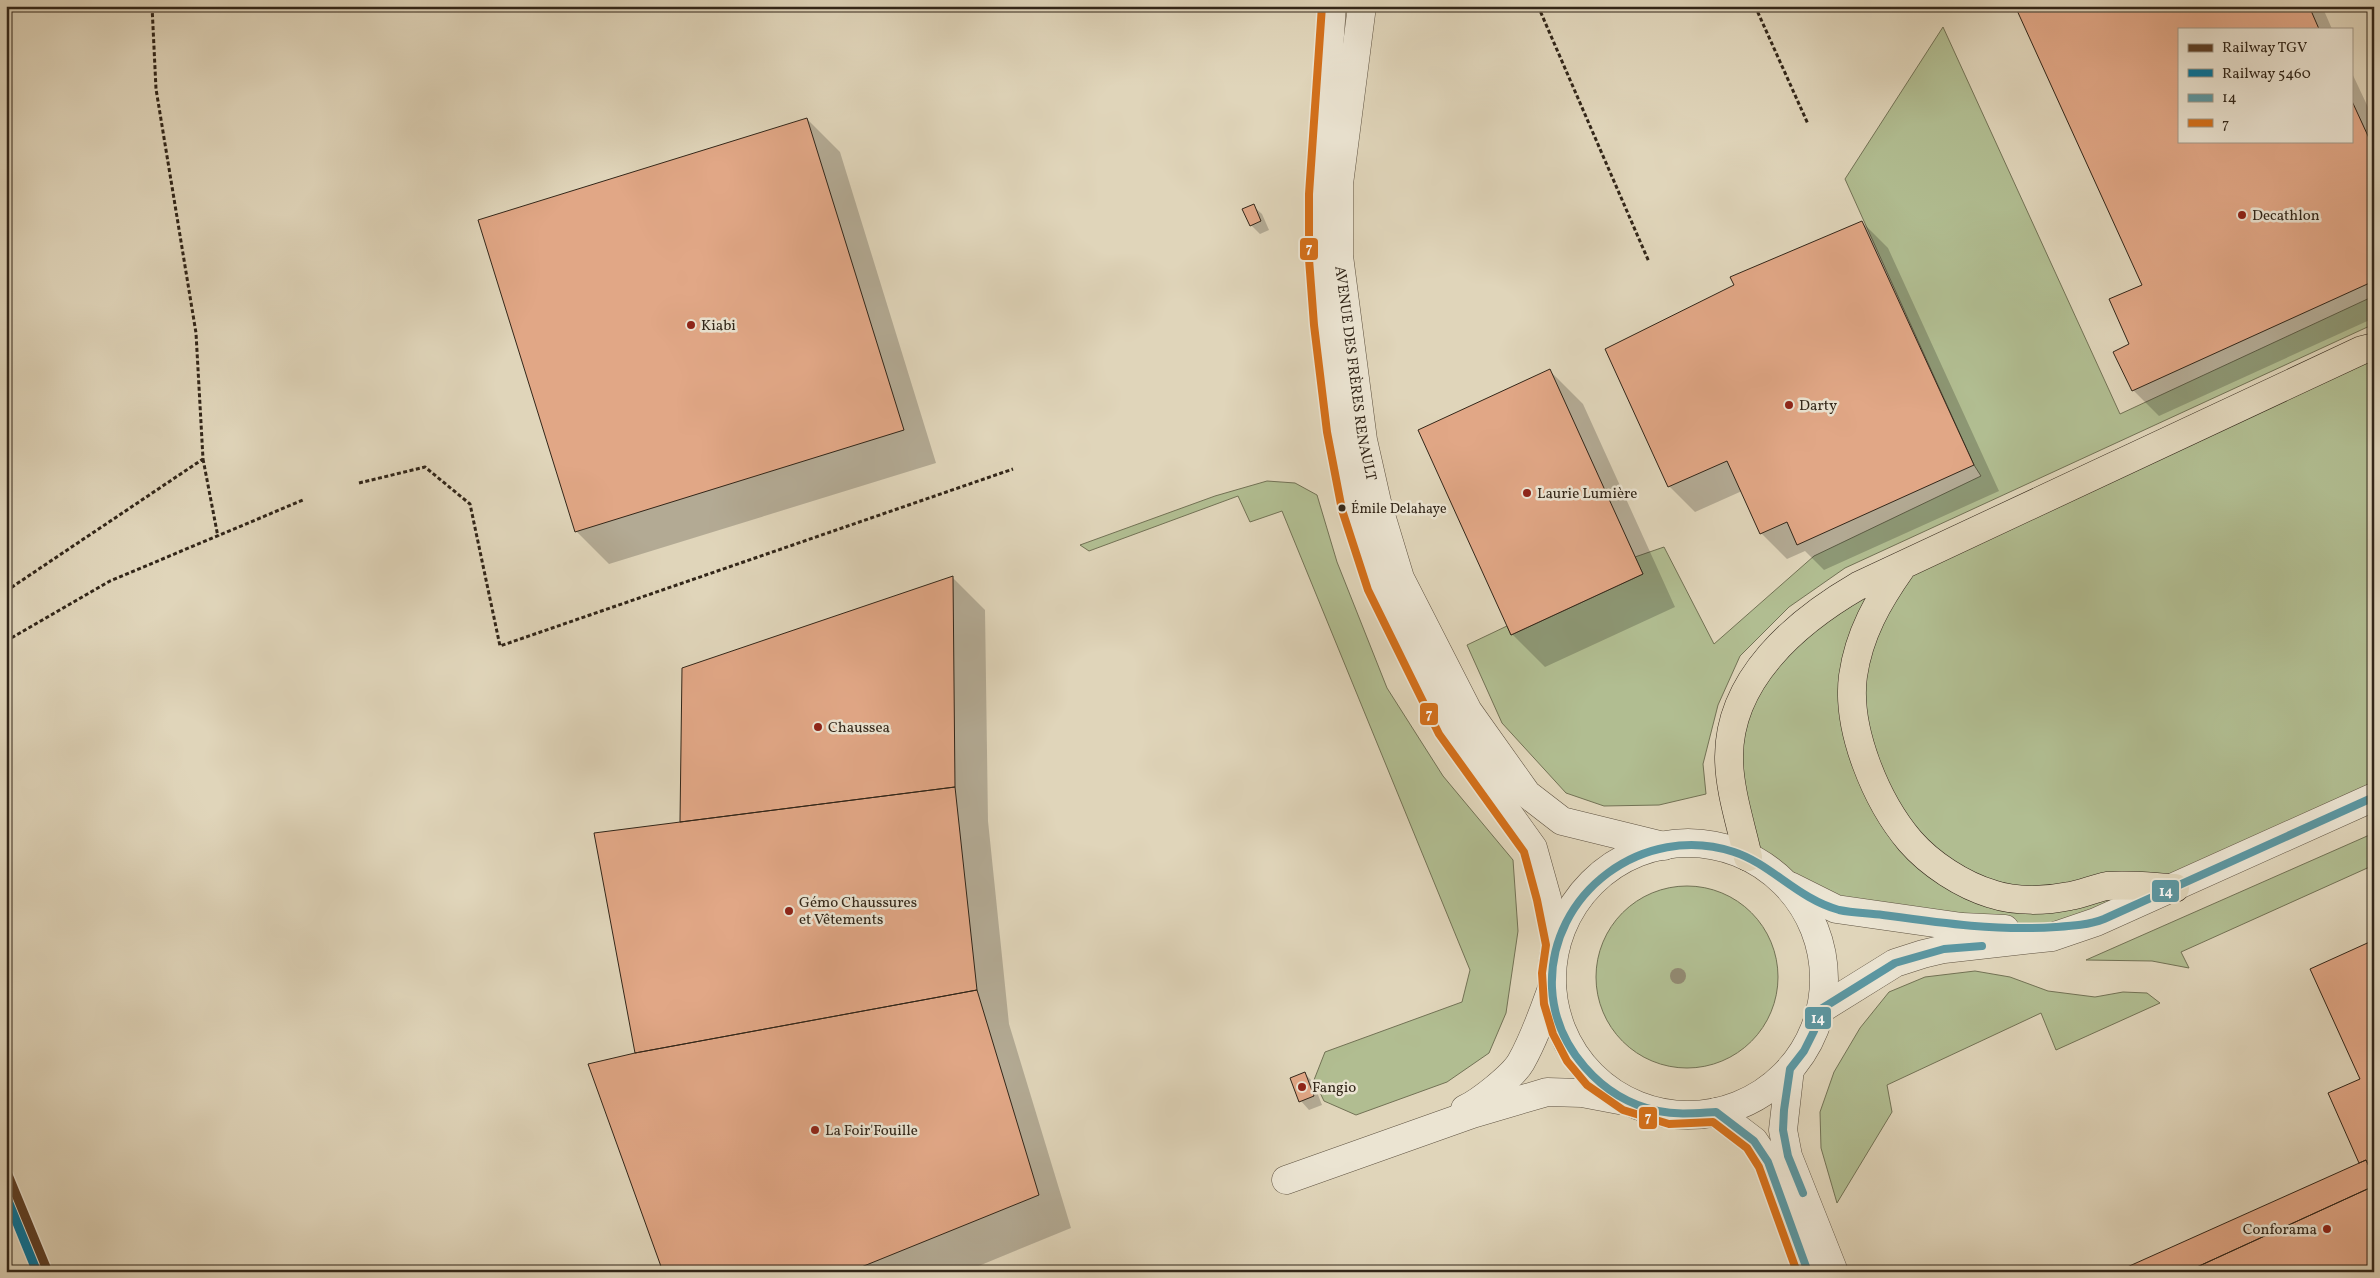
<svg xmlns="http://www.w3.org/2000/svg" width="2380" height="1278" viewBox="0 0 2380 1278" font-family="Vollkorn,serif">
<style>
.green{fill:#b1bd91;stroke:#727255}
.shadow{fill:#0003}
.building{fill:#e1a786;stroke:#322619}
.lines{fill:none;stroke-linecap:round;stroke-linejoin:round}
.minor-casing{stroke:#5e5241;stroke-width:29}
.highway-casing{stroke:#322619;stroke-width:29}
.path{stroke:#322619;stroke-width:3;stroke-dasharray:4 2.5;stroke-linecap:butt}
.minor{stroke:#ebe4d2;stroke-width:28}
.highway{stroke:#e0d5ba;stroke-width:28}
.bus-1-casing{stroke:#ebe4d2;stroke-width:11}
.bus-2-casing{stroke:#ebe4d2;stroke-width:11}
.bus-1{stroke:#5b97a2;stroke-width:8}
.bus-2{stroke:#d4701b;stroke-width:8}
.rail-1-casing{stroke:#ebe4d2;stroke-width:12}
.rail-2-casing{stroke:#ebe4d2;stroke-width:12}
.rail-1{stroke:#5c3e26;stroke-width:9}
.rail-2{stroke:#0075a1;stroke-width:9}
.tree{fill:#928a72}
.poi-dot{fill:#8f2418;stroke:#ebe4d2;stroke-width:2}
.bus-dot{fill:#322619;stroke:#ebe4d2;stroke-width:2}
.labels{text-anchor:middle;stroke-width:5;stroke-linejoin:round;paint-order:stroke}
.bus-label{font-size:14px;fill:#322619;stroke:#ebe4d2;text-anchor:start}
.poi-label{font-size:15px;fill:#322619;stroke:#ebe4d2;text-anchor:start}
.street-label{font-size:15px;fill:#322619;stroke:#ebe4d2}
.line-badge{stroke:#ebe4d2;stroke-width:2}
.badge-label{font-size:14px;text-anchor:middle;font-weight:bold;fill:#fff}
</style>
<rect width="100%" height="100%" fill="#e0d5ba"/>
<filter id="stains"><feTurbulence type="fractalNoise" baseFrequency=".004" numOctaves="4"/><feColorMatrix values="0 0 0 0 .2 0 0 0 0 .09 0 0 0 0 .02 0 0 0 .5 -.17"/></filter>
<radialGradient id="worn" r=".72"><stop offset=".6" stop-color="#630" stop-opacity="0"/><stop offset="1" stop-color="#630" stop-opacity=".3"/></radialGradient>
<path class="green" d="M1943,27L2120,414L2374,296V324L1845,568L1789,607L1740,656L1718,705L1703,764L1706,794L1659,805L1604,806L1566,793L1502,723L1467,645L1507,626L1511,635L1643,574L1635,557L1664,547L1714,644L1814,556L1981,476L1974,465L1845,179Z
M2374,347V797L2175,888L2042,928L1962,927L1784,883L1758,863L1731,730L1796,629Z
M1267,481L1295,483L1317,495L1337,562L1387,688L1443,776L1513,860L1518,931L1506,1013L1489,1053L1447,1082L1356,1115L1324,1101L1314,1080L1325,1052L1462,1002L1470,970L1282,511L1250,522L1238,496L1089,551L1080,545L1215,496Z
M2374,833V865L2181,952L2189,968L2152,961L2086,960Z
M1596 977a91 91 0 1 1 182 0a91 91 0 1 1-182 0Z
M1975,971L2010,977L2048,991L2095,997L2123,992L2147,993L2160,1003L2056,1050L2041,1013L1887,1085L1892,1112L1837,1203L1821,1148L1820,1112L1834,1072L1860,1028L1889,992L1925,977Z"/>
<path class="shadow" d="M2016,6H2322L2332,29H2179V141H2351V71L2374,120V318L2159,416L2133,390L2131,344L2143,285Z
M807,119L840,152L936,463L609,564L576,531Z
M1253,206L1262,214L1269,230L1260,234L1251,225L1244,210Z
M1862,222L1888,248L1999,491L1824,570L1805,551L1787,559L1761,533L1742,491L1695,512L1670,487L1607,349Z
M1550,371L1583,404L1675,607L1545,667L1512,634Z
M952,577L985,610L988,821L1009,1024L1071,1228L964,1272H665L637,1054L681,824L683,669Z
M1304,1073L1313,1082L1322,1105L1309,1110L1301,1101Z"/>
<path class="building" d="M2015,6H2309L2319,29H2179V141H2351V99L2374,149V281L2132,391L2113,352L2129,344L2109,299L2142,285Z
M807,118L904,430L575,532L478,220Z
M1254,204L1261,221L1250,226L1242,209Z
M1862,221L1974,465L1797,545L1787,522L1760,534L1727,461L1668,487L1605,349L1734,285L1730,277Z
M1550,369L1643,574L1511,635L1418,430Z
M953,576L955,787L680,822L682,668Z
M955,787L977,990L635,1053L594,833Z
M2374,940V1177L2366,1160L2359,1163L2328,1093L2360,1079L2310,969Z
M977,990L1039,1195L849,1272H663L588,1064L635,1053Z
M1305,1072L1314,1096L1299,1102L1290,1078Z
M2366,1160L2374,1177V1186L2186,1272H2116Z
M2374,1186V1272H2186Z"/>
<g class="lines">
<g class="minor-casing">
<g id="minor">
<path d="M1332,6L1319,194V258L1324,324L1337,431L1352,508L1377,586L1448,729L1533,848L1547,898L1556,945"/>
<path id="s1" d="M1362,6L1339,184V256L1363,440L1377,502L1400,578L1468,711L1527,794L1562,821L1664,846"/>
<circle cx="1688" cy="979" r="136"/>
<path d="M1790,886L1836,909L1962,927L2005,929"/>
<path d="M1821,1009L1895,963L1923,954L1944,949L2052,937L2096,922L2374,797"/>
<path d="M1790,1069L1783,1130L1788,1156L1834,1272"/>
<path d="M1465,1109C1480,1102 1513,1076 1521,1062C1534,1039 1543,1013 1552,988"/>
<path d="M1716,1112L1754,1141L1768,1162L1808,1272"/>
<path d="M1286,1180L1472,1114L1547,1092L1582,1093L1619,1100"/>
</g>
</g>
<g class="highway-casing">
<path id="highway" d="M1902,567C1878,601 1859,634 1853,676C1846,729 1876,801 1910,841C1930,864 1962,885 1992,894C2016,902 2046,901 2070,896C2083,894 2095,888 2107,886C2129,884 2153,887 2175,888
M1748,857C1741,825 1729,790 1729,757C1729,679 1796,622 1858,586L2362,350L2374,347"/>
</g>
<path class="path" d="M1538,6L1649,262
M1755,6L1808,124
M203,459L218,537
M359,483L425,467L470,504L500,646L1013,469
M6,591L203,459L196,333L156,89L152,6
M6,641L110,581L303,500"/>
<use href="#minor" class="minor"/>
<use href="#highway" class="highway"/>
<g class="bus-1-casing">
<path id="bus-1" d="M1803,1193L1788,1156L1783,1130L1784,1110L1790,1069L1804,1051L1814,1031L1821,1009L1895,963L1944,949L1982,946
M1808,1272L1768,1162L1754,1141L1716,1112C1696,1113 1678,1115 1658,1111C1601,1099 1555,1047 1552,988C1548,893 1644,822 1734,852C1771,864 1798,899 1839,910C1853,913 1868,913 1883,915C1941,923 1997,931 2056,927C2072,926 2089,925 2104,919L2374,797"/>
</g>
<g class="bus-2-casing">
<path id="bus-2" d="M1322,6L1309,194V259L1314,325L1327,432L1342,510L1368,590L1439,734L1524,852L1537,900L1546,945L1542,973L1544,1004L1553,1034L1567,1061L1587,1085L1623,1110L1669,1124L1713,1122L1747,1148L1759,1167L1797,1272"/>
</g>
<use href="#bus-1" class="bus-1"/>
<use href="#bus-2" class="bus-2"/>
<g class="rail-1-casing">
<path id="rail-1" d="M6,1170L48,1272"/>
</g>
<g class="rail-2-casing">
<path id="rail-2" d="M6,1196L37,1272"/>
</g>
<use href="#rail-1" class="rail-1"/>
<use href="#rail-2" class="rail-2"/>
</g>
<circle class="tree" cx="1678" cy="976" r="8"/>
<g class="poi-dot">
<circle cx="2242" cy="215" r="5"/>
<circle cx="691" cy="325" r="5"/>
<circle cx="1789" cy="405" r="5"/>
<circle cx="1527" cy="493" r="5"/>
<circle cx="818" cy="727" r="5"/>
<circle cx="789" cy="911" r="5"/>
<circle cx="1302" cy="1087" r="5"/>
<circle cx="815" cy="1130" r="5"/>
<circle cx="2327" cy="1229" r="5"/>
</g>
<circle class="bus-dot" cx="1342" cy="508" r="4.5"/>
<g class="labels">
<g class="bus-label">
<text x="1351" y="513">Émile Delahaye</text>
</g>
<g class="poi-label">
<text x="2252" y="220">Decathlon</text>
<text x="701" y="330">Kiabi</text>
<text x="1799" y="410">Darty</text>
<text x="1537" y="498">Laurie Lumière</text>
<text x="828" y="732">Chaussea</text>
<text x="799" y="907">Gémo Chaussures<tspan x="799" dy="17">et Vêtements</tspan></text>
<text x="1312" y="1092">Fangio</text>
<text x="825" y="1135">La Foir'Fouille</text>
<text x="2317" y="1234" text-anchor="end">Conforama</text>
</g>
<g class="street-label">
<text dy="5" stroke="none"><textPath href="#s1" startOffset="370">AVENUE DES FRÈRES RENAULT</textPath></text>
</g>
</g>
<g class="line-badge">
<rect x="1299" y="237" width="20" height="24" rx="5" fill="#d4701b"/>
<rect x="1419" y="702" width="20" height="24" rx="5" fill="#d4701b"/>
<rect x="2151" y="879" width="29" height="24" rx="5" fill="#5b97a2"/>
<rect x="1804" y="1006" width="28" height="24" rx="5" fill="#5b97a2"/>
<rect x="1638" y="1106" width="20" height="24" rx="5" fill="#d4701b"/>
</g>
<g class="badge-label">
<text x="1309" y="253">7</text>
<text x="1429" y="719">7</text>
<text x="2166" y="896">14</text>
<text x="1818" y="1023">14</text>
<text x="1648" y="1122">7</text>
</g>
<rect width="2380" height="1278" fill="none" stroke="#e0d5ba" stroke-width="25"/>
<rect x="8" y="8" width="2365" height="1263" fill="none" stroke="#322619" stroke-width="2.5"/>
<rect x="12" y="12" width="2355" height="1253" fill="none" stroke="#322619"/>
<rect x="2178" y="28" width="175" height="115" fill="#ebe4d2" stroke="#a19888"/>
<rect x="2188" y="44" width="25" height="8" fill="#5c3e26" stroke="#a19888"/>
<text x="2222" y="52" font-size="15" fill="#322619">Railway TGV</text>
<rect x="2188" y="69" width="25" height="8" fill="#0075a1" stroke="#a19888"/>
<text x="2222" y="78" font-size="15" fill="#322619">Railway 5460</text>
<rect x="2188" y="94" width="25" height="8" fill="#5b97a2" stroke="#a19888"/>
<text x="2222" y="102" font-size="15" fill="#322619">14</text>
<rect x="2188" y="119" width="25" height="8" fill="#d4701b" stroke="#a19888"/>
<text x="2222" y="128" font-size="15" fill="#322619">7</text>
<rect width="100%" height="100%" filter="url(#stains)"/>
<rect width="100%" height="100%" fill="url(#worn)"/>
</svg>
